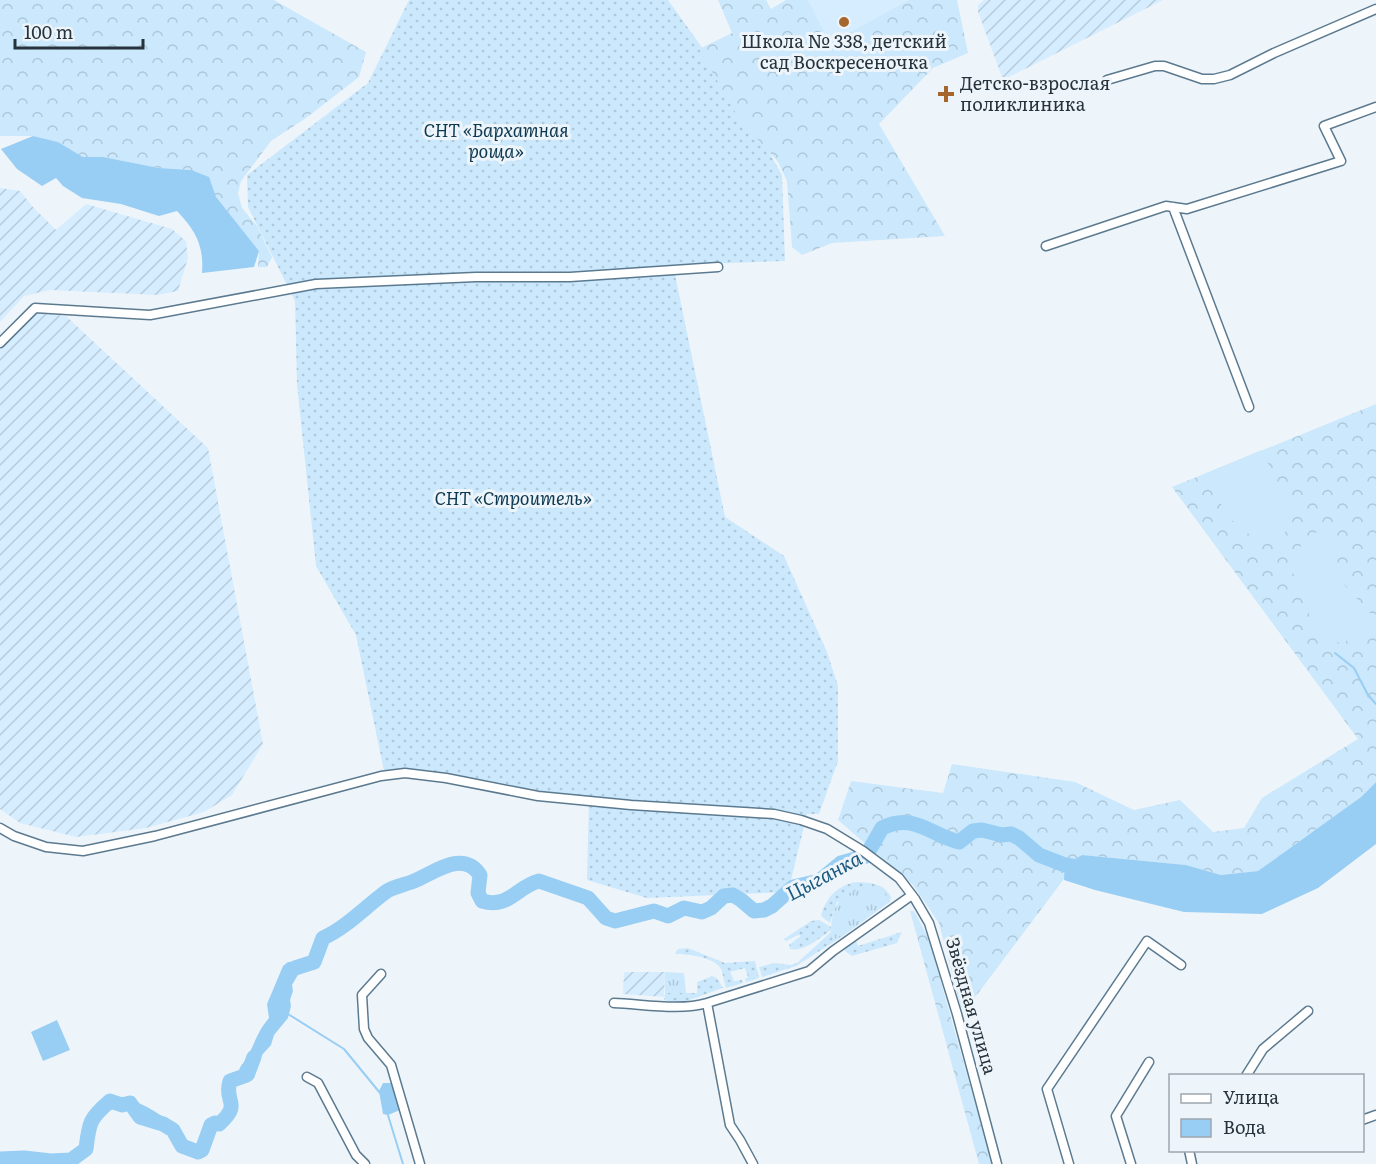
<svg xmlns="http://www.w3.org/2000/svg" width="1376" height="1164" viewBox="0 0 1376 1164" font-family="Literata,serif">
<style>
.built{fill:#d5edff}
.industrial{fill:url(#industrial-furrows)}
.grass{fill:url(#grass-dots)}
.forest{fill:url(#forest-crowns)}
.park{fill:url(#park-tufts)}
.pitch{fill:#cbe8fc}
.water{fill:#98cef4}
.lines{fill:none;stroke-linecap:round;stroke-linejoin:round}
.stream{stroke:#98cef4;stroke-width:2}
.river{stroke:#98cef4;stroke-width:15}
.minor-casing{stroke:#5c7a8f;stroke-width:11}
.minor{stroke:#fff;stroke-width:8}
.poi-dot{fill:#a6672e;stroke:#eef5fa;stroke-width:2}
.labels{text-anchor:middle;stroke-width:6;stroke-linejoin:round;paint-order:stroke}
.poi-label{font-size:18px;fill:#26333c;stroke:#eef5fa}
.park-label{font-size:18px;font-style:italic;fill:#0c3851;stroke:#eef5fa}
.street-label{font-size:18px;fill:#26333c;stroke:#eef5fa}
.water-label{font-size:20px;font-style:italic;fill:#1b597e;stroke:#eef5fa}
</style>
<defs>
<pattern id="industrial-furrows" width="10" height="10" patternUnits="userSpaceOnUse" patternTransform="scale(1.5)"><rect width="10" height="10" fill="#d5edff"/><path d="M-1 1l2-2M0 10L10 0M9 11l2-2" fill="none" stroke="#b7ccdb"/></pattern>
<pattern id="grass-dots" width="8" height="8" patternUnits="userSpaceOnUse" patternTransform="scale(1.5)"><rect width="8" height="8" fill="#cbe8fc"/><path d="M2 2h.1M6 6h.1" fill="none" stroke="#aec7d9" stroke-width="1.8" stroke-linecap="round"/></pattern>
<pattern id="forest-crowns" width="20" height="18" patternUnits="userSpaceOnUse" patternTransform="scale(1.5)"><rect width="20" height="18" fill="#cbe8fc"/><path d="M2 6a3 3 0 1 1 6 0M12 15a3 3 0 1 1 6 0" fill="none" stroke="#aec7d9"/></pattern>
<pattern id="park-tufts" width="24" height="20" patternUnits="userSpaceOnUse" patternTransform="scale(1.5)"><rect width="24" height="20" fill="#cbe8fc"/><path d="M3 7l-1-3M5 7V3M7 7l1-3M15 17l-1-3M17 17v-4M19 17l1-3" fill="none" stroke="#aec7d9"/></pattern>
</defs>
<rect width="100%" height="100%" fill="#eef5fa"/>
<path class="built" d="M808,0H909L830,43Z"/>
<path class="industrial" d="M984,0H1163L1003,80L978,12V5Z
M0,188L20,191L33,207L56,230L86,204L172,229L186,241L188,258L178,291L157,295L50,290L24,296L0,322Z
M35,312L66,316L208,448L263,744L232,795L204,812L146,828L76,837L20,823L0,809V345Z
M624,972H665L664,997L623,994Z"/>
<path class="grass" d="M409,0H668L739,99L782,175L785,261L673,265L725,517L784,556L827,652L838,686V761L819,814H807L788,892L647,898L587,880L589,798L385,776L356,635L316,566L297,384L295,301L248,207L247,175L368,83Z
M857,882C871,883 884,883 891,897L890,902L888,903V896L837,902L830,923L821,916C825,898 839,884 857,882Z
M819,920L831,927V930C820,938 804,952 790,949L789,945L801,936L798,935L786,941L784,939L811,921Z
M831,932V936L836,939L843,936L796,966L762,977L759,967L775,963L791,965L797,963Z
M902,932L897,943L852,956L845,951L846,947L856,941L858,946Z
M688,948L725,963L755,961L759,978L746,982L745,979L748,977L745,968L730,972L734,981L742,980L743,983L726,988C724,982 723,974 721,969C715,957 687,954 675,954L678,949Z
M712,976L717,978L723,988C705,993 683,1007 664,1000L665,993H697V982Z"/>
<path class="forest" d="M0,0H274L366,52L359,77L306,118L271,141L241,181L238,193L242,208L257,226L272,257L267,267H258L259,251L215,197L191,170L159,168L103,157H83L58,142L33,136H0Z
M718,0H766L771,9L786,0H808L830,43L909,0H957L968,53L933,68L879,124L945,236L832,243L802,255L792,247L787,181L778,162L738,117L699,49L732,33Z
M1376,404V782L1361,797L1258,871L1221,875L1186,865L1082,855L976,996L961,1008L939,923L913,885L838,820L851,781L943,793L952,764L1075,782L1134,810L1180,800L1213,832L1244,828L1262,798L1358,739L1172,487Z
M910,911H914L929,939L992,1164H979Z"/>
<path class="park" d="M863,888L881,889L888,896V903L843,936L836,939L831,936C831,910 836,895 863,888Z
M665,972L684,973L686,993H665Z"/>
<path class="pitch" d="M1262,450L1275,479L1297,502L1291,521L1280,542L1258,541L1229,518L1204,474Z
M1323,527L1334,548L1342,582L1376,620V624L1341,644L1315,629L1290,565L1302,544Z"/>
<path class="water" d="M33,136L58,142L83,157H103L159,168L191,170L209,177L216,197L259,251L254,267L202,273C204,246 196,231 177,211L159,216L121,204L82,198L63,186L56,178L42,186L17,169L1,149Z
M1376,782V844L1318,888L1262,914L1184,912L1095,890L1064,880L1065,865L1082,855L1186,865L1221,875L1258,871L1361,797Z
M311,961L314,962L312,965L303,966L292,985L293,991L290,1000L291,1006L288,1018L274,1035L271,1045L262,1055L254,1078L252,1079L239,1071C240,1065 244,1063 247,1058C254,1045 258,1030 269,1018L267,1004L283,966L288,962Z
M57,1020L70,1050L43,1061L31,1032Z
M383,1083H393L400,1110L388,1115L383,1114L379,1091Z
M124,1099C137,1099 168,1118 176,1128L171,1130C154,1125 127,1120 124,1099Z"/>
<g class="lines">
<path class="stream" d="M1335,653L1354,668L1368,695L1376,704
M288,1014L344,1049L380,1093
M387,1112L403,1164"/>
<path class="river" d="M295,968L314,962L323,938C347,927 365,907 387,891C395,886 405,885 414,881C434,873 463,849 480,875L478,893L482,901C509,909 516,887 539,881L588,898L606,918L615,921L654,911L668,916L684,908L702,912L711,908L724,896L733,895L741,900L754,911L764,910L772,906L793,887L819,881L841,863L866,856L882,828C914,812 930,835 959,842L973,831L982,830L1002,835L1011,834L1019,838L1039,855L1065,865L1083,868
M0,1159L24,1158L51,1161L71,1160L86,1149C89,1122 90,1118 110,1101L122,1105L130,1103L140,1117L163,1124L173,1130L182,1146L198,1152L202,1150L211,1125L215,1123L219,1124C243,1103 223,1102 230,1081L247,1075L254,1057"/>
<g class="minor-casing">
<path id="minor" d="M1107,80L1155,66H1164L1202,79H1214L1230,75L1274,53L1376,9
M1173,207L1249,407
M1046,246L1166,206L1187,209L1341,161L1324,126L1376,107
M0,343L35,308L150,315L316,284L476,277H570L718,267
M0,828L14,836L46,847L83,851L155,836L381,776L405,773L446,778L538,796L631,805L774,814L801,820L827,829L863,851L899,878L915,899L929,923L957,1014L997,1164
M381,974L362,995L364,1029L368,1038L391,1065L420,1164
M614,1003C642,1004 681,1011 707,1003
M1246,1076L1263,1049L1308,1011
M307,1077L318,1083L356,1155L365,1164
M1362,1120L1376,1115
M1189,1150L1192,1164
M753,1164L740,1140L730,1125L707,1003L809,971L833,951L912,895
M1069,1164L1047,1089L1147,941L1181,965
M1131,1164L1116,1116L1149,1062"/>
</g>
<use href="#minor" class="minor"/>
</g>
<g class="poi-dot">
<circle cx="844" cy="22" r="6"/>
<path d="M943 85h6v6h6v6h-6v6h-6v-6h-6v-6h6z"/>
</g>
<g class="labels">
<g class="poi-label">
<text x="844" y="48">Школа № 338, детский<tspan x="844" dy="21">сад Воскресеночка</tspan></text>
<text x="960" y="90" text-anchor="start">Детско-взрослая<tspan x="960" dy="21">поликлиника</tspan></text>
</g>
<g class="park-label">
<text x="496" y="137">СНТ «Бархатная<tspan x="496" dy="21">роща»</tspan></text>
<text x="513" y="505">СНТ «Строитель»</text>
</g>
<g class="street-label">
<text transform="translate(971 1006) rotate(74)" y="6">Звёздная улица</text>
</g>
<g class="water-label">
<text transform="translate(824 876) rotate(-28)" y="7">Цыганка</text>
</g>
</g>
<rect x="1169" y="1074" width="195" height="78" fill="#eef5fa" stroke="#9ea7ae" stroke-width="1.5"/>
<rect x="1181" y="1094" width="30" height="9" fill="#ffffff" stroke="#9ea7ae" stroke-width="1.5"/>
<text x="1223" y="1104" font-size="18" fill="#26333c">Улица</text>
<rect x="1181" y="1119" width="30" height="18" fill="#98cef4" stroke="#9ea7ae" stroke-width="1.5"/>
<text x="1223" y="1134" font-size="18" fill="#26333c">Вода</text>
<path d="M15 39v9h128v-9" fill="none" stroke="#26333c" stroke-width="3"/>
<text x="24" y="39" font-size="18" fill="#26333c" stroke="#eef5fa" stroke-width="4.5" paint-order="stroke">100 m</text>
</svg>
